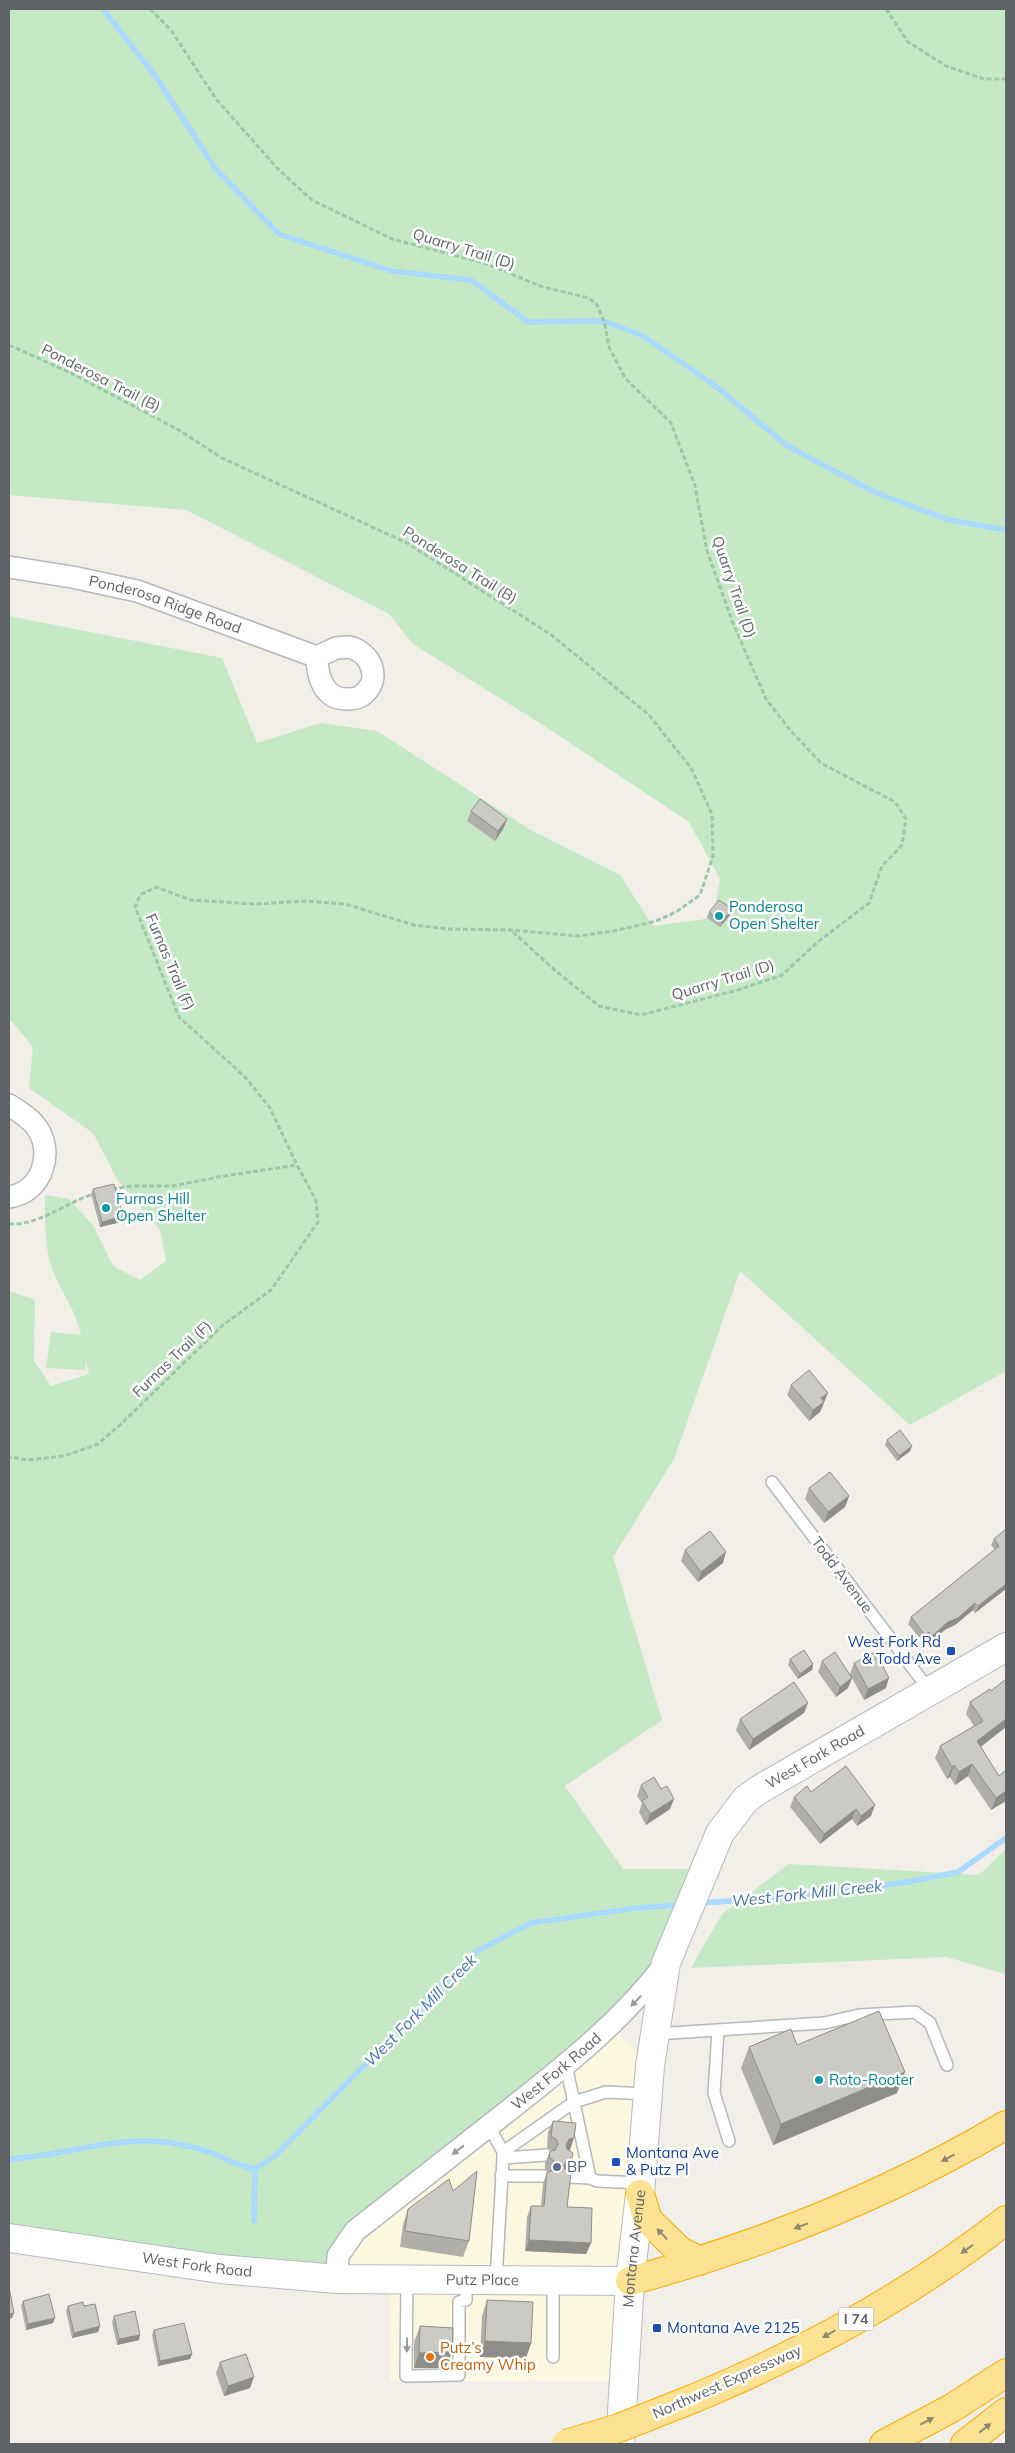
<svg xmlns="http://www.w3.org/2000/svg" width="1015" height="2453" viewBox="0 0 1015 2453" font-family="Mulish,sans-serif">
<style>
.commercial{fill:#fef7e0}
.green{fill:#c5e8c5}
.lines{fill:none;stroke-linecap:round;stroke-linejoin:round}
.stream{stroke:#aadaff;stroke-width:5.5}
.lane-casing{stroke:#b5b8bc;stroke-width:14}
.street-casing{stroke:#b5b8bc;stroke-width:24}
.secondary-casing{stroke:#b6babf;stroke-width:30}
.highway-casing{stroke:#f9ab00;stroke-width:30}
.path{stroke:#9cc7a9;stroke-width:3;stroke-dasharray:5 2.5;stroke-linecap:butt}
.lane{stroke:#fff;stroke-width:11}
.street{stroke:#fff;stroke-width:21}
.secondary{stroke:#fff;stroke-width:28}
.highway{stroke:#fde293;stroke-width:28}
.highway-bridge-casing{stroke:#f9ab00;stroke-width:30;stroke-linecap:butt}
.highway-bridge{stroke:#fde293;stroke-width:28}
.wall{fill:#afaea9}
.shaded-wall{fill:#8f8d8a}
.building{fill:#cccac5;stroke:#8f8d8a}
.oneway{fill:#979a9d}
.oneway2{fill:#8e8975}
.culture-dot{fill:#0f9aa8;stroke:#fff;stroke-width:2}
.transit-dot{fill:#1a4fb4;stroke:#fff;stroke-width:2}
.service-dot{fill:#5c6f8a;stroke:#fff;stroke-width:2}
.food-dot{fill:#e8710a;stroke:#fff;stroke-width:2}
.labels{text-anchor:middle;stroke-width:5;stroke-linejoin:round;paint-order:stroke}
.shield{fill:#fff;stroke:#8f9295;stroke-width:1}
.shield-label{font-size:14px;font-weight:bold;fill:#5f6368}
.street-label{font-size:15px;fill:#5f6368;stroke:#fff}
.culture-label{font-size:15px;fill:#0d838f;stroke:#fff;text-anchor:start}
.transit-label{font-size:15px;fill:#164399;stroke:#fff;text-anchor:start}
.service-label{font-size:15px;fill:#4e5e75;stroke:#fff;text-anchor:start}
.food-label{font-size:15px;fill:#c56008;stroke:#fff;text-anchor:start}
.water-label{font-size:16px;font-style:italic;fill:#4174aa;stroke:#fff}
</style>
<rect width="100%" height="100%" fill="#f1efe8"/>
<path class="commercial" d="M611,2027L650,2066L624,2381H390V2304L387,2279H337L338,2256Z"/>
<path class="green" d="M9,9H1006V1371L910,1425L740,1271L674,1459L613,1557L662,1720L565,1786L623,1869H705L644,1993L355,2231L337,2279L9,2238V1291L35,1300L34,1361L51,1386L89,1374L86,1360L85,1370L46,1368L51,1332L81,1335C76,1310 61,1292 52,1268C44,1245 45,1218 45,1195L69,1199L93,1225L113,1266L140,1280L166,1261L160,1230L117,1179L93,1133L29,1088L33,1047L9,1018V616L222,658L257,743L321,723L377,731L529,829L620,875L653,926L713,918L720,879L689,822L543,725L413,644L389,614L186,510L9,495Z
M1006,1849V1974L946,1957L691,1968L722,1914L789,1864L979,1875Z"/>
<g class="lines">
<path class="stream" d="M103,9L156,77L215,168L279,234L391,271L471,280L528,322L604,321L643,336L713,384L786,445L874,492L949,520L1006,530
M700,1903L789,1897L902,1883L958,1872L1006,1838
M9,2159C61,2157 111,2136 164,2142C180,2144 201,2148 216,2155C229,2161 240,2166 255,2169L274,2157L477,1951L531,1923L636,1908L681,1905
M254,2221L255,2169"/>
<g class="lane-casing">
<path id="lane" d="M772,1482L930,1691
M718,2030L714,2093L729,2141
M655,2034L824,2023L859,2015L915,2012L930,2023L947,2065
M566,2065L590,2178L597,2181L640,2183
M489,2126L503,2152V2158L496,2280
M503,2152L574,2102L606,2092L648,2094
M503,2158L546,2155
M501,2176H544
M567,2177L590,2178
M407,2279L406,2376L459,2375V2302L466,2300V2280
M553,2357V2281"/>
</g>
<g class="street-casing">
<g id="street">
<path id="s1" d="M9,567L72,577L137,591L317,657"/>
<path d="M349,647C372,652 383,681 361,696C356,699 351,699 346,699C323,699 317,675 317,657L336,648Z"/>
<path d="M9,1105C17,1110 28,1117 34,1124C56,1149 43,1193 9,1197"/>
<path id="s2" d="M337,2279L338,2256L355,2231C406,2191 457,2151 508,2111C565,2066 621,2022 666,1963"/>
</g>
</g>
<g class="secondary-casing">
<g id="secondary">
<path id="s3" d="M9,2238L220,2269L337,2279L630,2281"/>
<path id="s4" d="M620,2444L630,2281L640,2194L650,2066L666,1963L720,1833L746,1799L760,1789L1006,1647"/>
</g>
</g>
<g class="highway-casing">
<path id="highway" d="M640,2194L648,2220L680,2251L700,2261
M630,2281C762,2245 888,2195 1006,2125
M695,2398C805,2352 912,2294 1006,2220
M884,2444L952,2408L1006,2373
M965,2444L1006,2412"/>
</g>
<path class="path" d="M150,9L171,30L216,99L278,169L312,200L392,239L484,263L543,287L589,298L597,305L604,321L609,347L625,378L671,423L695,486L707,551L733,623L766,699L790,730L821,763L895,802L906,819L902,845L882,866L869,903L819,941L782,975L738,990L641,1015L599,1006L557,972L512,931
M886,9L908,42L946,66L984,79H1006
M9,345L71,373L179,430L222,458L407,543L550,634L649,715L691,768L712,814L713,856L700,895L676,912L656,921L614,931L578,936L512,930L448,929L414,925L345,904L305,901L255,904L191,900L156,887L140,895L135,907L179,1017L245,1077L270,1108L297,1165L316,1200L318,1222L271,1290L223,1325L121,1424L98,1444L64,1456L28,1460L9,1457
M112,1189L132,1186H173L218,1177L297,1165
M9,1224C39,1226 66,1202 94,1194"/>
<use href="#lane" class="lane"/>
<use href="#street" class="street"/>
<use href="#secondary" class="secondary"/>
<use href="#highway" class="highway"/>
<g class="highway-bridge-casing">
<path id="highway-bridge" d="M566,2444L619,2428L695,2398"/>
</g>
<use href="#highway-bridge" class="highway-bridge"/>
</g>
<path class="wall" d="M471,811L507,819L503,829L495,841L467,821Z
M732,909L730,915L720,927L707,918L709,912Z
M93,1189L123,1216L121,1222L100,1227L91,1194Z
M791,1385L824,1403L820,1412L809,1421L787,1395Z
M887,1440L910,1451L897,1461L885,1445Z
M809,1488L849,1496L845,1507L824,1523L805,1499Z
M1006,1529L975,1613L973,1610L955,1625L946,1629L929,1643L927,1639L923,1642L908,1624L911,1617L995,1550L991,1545L994,1539Z
M685,1550L723,1563L698,1582L681,1561Z
M790,1659L813,1664L812,1670L798,1679L788,1665Z
M822,1661L850,1674L854,1663L886,1688L864,1700L852,1678L848,1688L836,1697L818,1672Z
M1006,1679V1727L981,1747L999,1776L1006,1770V1801L991,1810L968,1776L955,1785L950,1777L947,1779L935,1758L940,1746L974,1726L966,1714L970,1702L991,1691Z
M804,1713L749,1750L736,1730L740,1719Z
M846,1766L871,1816L857,1826L852,1819L820,1844L790,1807L794,1797L811,1792Z
M641,1785L670,1809L646,1825L639,1812L642,1803L637,1796Z
M797,2045L897,2093L773,2145L741,2068L749,2047Z
M553,2121L570,2150H568L572,2158L568,2170H566L567,2207L591,2243L586,2254L525,2251L527,2217L531,2206H541L543,2184L547,2172H550L545,2169V2163L550,2151L552,2150L547,2148L548,2132Z
M408,2209L469,2241L463,2257L400,2247L403,2225Z
M487,2300L531,2343L526,2358L480,2357L482,2316Z
M23,2301L53,2323L26,2330L21,2306Z
M68,2306H84L98,2332L72,2338L66,2311Z
M114,2316L139,2340L117,2345L112,2322Z
M420,2326L446,2368H414V2342Z
M154,2330L192,2354L190,2359L158,2366L152,2335Z
M220,2362L250,2388L224,2396L216,2373Z"/>
<path class="shaded-wall" d="M507,819L503,829L495,841L498,831Z
M732,909L730,915L720,927L722,922Z
M123,1216L121,1222L100,1227L102,1222Z
M828,1393L820,1412L809,1421L813,1410L821,1398Z
M912,1446L910,1451L897,1461L899,1456Z
M849,1496L845,1507L824,1523L828,1512Z
M726,1552L723,1563L698,1582L701,1572Z
M1006,1584V1589L975,1613L978,1606Z
M975,1603L973,1610L955,1625L946,1629L929,1643L932,1636L948,1622Z
M929,1632L927,1639L923,1642L925,1635Z
M813,1664L812,1670L798,1679L800,1674Z
M852,1678L848,1688L836,1697L840,1687Z
M889,1678L886,1688L864,1700L868,1689Z
M808,1703L804,1713L749,1750L753,1739Z
M1006,1719V1727L972,1753L977,1741Z
M972,1764L968,1776L955,1785L959,1772Z
M954,1765L950,1777L947,1779L952,1767Z
M1006,1791V1801L991,1810L996,1798Z
M674,1799L670,1809L646,1825L650,1814Z
M875,1805L871,1816L857,1826L861,1816Z
M856,1809L852,1819L820,1844L824,1834Z
M905,2072L897,2093L773,2145L781,2124Z
M574,2138L570,2150L565,2151L566,2145L569,2139Z
M572,2158L568,2170L563,2171L564,2165L567,2159Z
M529,2240L591,2243L586,2254L525,2251Z
M14,2313L12,2318L9,2319V2314Z
M55,2318L53,2323L26,2330L28,2324Z
M100,2326L98,2332L72,2338L74,2333Z
M140,2335L139,2340L117,2345L119,2339Z
M485,2341L531,2343L526,2358L480,2357Z
M452,2352L446,2368H414L419,2353Z
M192,2354L190,2359L158,2366L160,2361Z
M254,2377L250,2388L224,2396L228,2386Z"/>
<path class="building" d="M480,799L507,819L498,831L471,811Z
M719,900L732,909L722,922L709,912Z
M114,1184L123,1216L102,1222L93,1189Z
M809,1370L828,1393L821,1398L824,1402L813,1410L791,1385Z
M900,1430L912,1446L899,1456L887,1440Z
M830,1472L849,1496L828,1512L809,1488Z
M1006,1529V1584L978,1606L975,1603L958,1618L948,1622L932,1636L929,1632L925,1635L911,1617L999,1546L994,1539Z
M710,1531L726,1552L701,1572L685,1550Z
M804,1650L813,1664L800,1674L790,1659Z
M835,1652L852,1678L840,1687L822,1661Z
M873,1653L877,1660L879,1659L889,1678L868,1689L854,1663Z
M1006,1679V1719L977,1741L999,1776L1006,1770V1791L996,1798L972,1764L959,1772L954,1765L952,1767L940,1746L983,1721L970,1702L990,1689L991,1691Z
M794,1682L808,1703L753,1739L740,1719Z
M846,1766L875,1805L861,1816L856,1809L824,1834L794,1797L807,1786L811,1792Z
M654,1777L661,1789L667,1786L674,1799L650,1814L642,1801L648,1797L641,1785Z
M879,2011L905,2072L781,2124L749,2047L791,2029L797,2045Z
M553,2121L576,2123L574,2138L569,2139L566,2145L567,2149L573,2153L572,2158L567,2159L564,2165L565,2170L571,2173L567,2207L592,2208L591,2243L529,2240L531,2206H544L547,2172L552,2171L556,2165L554,2161L549,2157L550,2151L555,2150L558,2144L556,2139L551,2136Z
M477,2171L469,2241L405,2231L408,2209L449,2179L453,2191Z
M9,2287L14,2313L9,2314Z
M49,2294L55,2318L28,2324L23,2301Z
M487,2300L533,2302L531,2343L485,2341Z
M83,2302L84,2306L95,2304L100,2326L74,2333L68,2306Z
M135,2311L140,2335L119,2339L114,2316Z
M184,2323L192,2354L160,2361L154,2330Z
M420,2326L453,2328L452,2352L419,2353Z
M246,2354L254,2377L228,2386L220,2362Z"/>
<defs><path id="oneway-solid" d="M-6-.8H1V-3.2L6.5 0L1 3.2V.8H-6Z" transform="scale(1.25)"/></defs>
<g class="oneway">
<use href="#oneway-solid" transform="translate(636 2001) rotate(134)"/>
<use href="#oneway-solid" transform="translate(458 2150) rotate(142)"/>
<use href="#oneway-solid" transform="translate(407 2345) rotate(91)"/>
</g>
<g class="oneway2">
<use href="#oneway-solid" transform="translate(948 2158) rotate(152)"/>
<use href="#oneway-solid" transform="translate(801 2226) rotate(159)"/>
<use href="#oneway-solid" transform="translate(662 2234) rotate(-134)"/>
<use href="#oneway-solid" transform="translate(967 2249) rotate(145)"/>
<use href="#oneway-solid" transform="translate(829 2334) rotate(150)"/>
<use href="#oneway-solid" transform="translate(927 2421) rotate(-28)"/>
<use href="#oneway-solid" transform="translate(985 2428) rotate(-38)"/>
</g>
<g class="culture-dot">
<circle cx="719" cy="916" r="5"/>
<circle cx="106" cy="1208" r="5"/>
<circle cx="819" cy="2080" r="5"/>
</g>
<g class="transit-dot">
<rect x="946" y="1646" width="10" height="10" rx="2.5"/>
<rect x="611" y="2157" width="10" height="10" rx="2.5"/>
<rect x="652" y="2323" width="10" height="10" rx="2.5"/>
</g>
<circle class="service-dot" cx="557" cy="2167" r="5"/>
<circle class="food-dot" cx="430" cy="2357" r="5"/>
<g class="labels">
<rect class="shield" x="838.5" y="2307.5" width="35" height="23" rx="4"/>
<g class="shield-label">
<text x="856" y="2324">I 74</text>
</g>
<g class="street-label">
<text transform="translate(464 249) rotate(17)" y="5">Quarry Trail (D)</text>
<text transform="translate(101 378) rotate(27)" y="5">Ponderosa Trail (B)</text>
<text transform="translate(460 565) rotate(32)" y="5">Ponderosa Trail (B)</text>
<text transform="translate(734 587) rotate(71)" y="5">Quarry Trail (D)</text>
<text dy="5" stroke="none"><textPath href="#s1" startOffset="161">Ponderosa Ridge Road</textPath></text>
<text transform="translate(170 962) rotate(67)" y="5">Furnas Trail (F)</text>
<text transform="translate(723 980) rotate(-17)" y="5">Quarry Trail (D)</text>
<text transform="translate(172 1359) rotate(-44)" y="5">Furnas Trail (F)</text>
<text transform="translate(842 1575) rotate(53)" y="5">Todd Avenue</text>
<text dy="5" stroke="none"><textPath href="#s4" startOffset="748">West Fork Road</textPath></text>
<text dy="5" stroke="none"><textPath href="#s2" startOffset="310">West Fork Road</textPath></text>
<text dy="5" stroke="none"><textPath href="#s4" startOffset="196">Montana Avenue</textPath></text>
<text dy="5" stroke="none"><textPath href="#s3" startOffset="190">West Fork Road</textPath></text>
<text dy="5" stroke="none"><textPath href="#s3" startOffset="476">Putz Place</textPath></text>
<text transform="translate(727 2382) rotate(-24)" y="5">Northwest Expressway</text>
</g>
<g class="culture-label">
<text x="729" y="912">Ponderosa<tspan x="729" dy="17">Open Shelter</tspan></text>
<text x="116" y="1204">Furnas Hill<tspan x="116" dy="17">Open Shelter</tspan></text>
<text x="829" y="2085">Roto-Rooter</text>
</g>
<g class="transit-label">
<text x="941" y="1647" text-anchor="end">West Fork Rd<tspan x="941" dy="17">&amp; Todd Ave</tspan></text>
<text x="626" y="2158">Montana Ave<tspan x="626" dy="17">&amp; Putz Pl</tspan></text>
<text x="667" y="2333">Montana Ave 2125</text>
</g>
<g class="service-label">
<text x="567" y="2172">BP</text>
</g>
<g class="food-label">
<text x="440" y="2353">Putz’s<tspan x="440" dy="17">Creamy Whip</tspan></text>
</g>
<g class="water-label">
<text transform="translate(807 1893) rotate(-6)" y="6">West Fork Mill Creek</text>
<text transform="translate(420 2010) rotate(-45)" y="6">West Fork Mill Creek</text>
</g>
</g>
<rect width="1015" height="2453" fill="none" stroke="#5f6368" stroke-width="20"/>
</svg>
